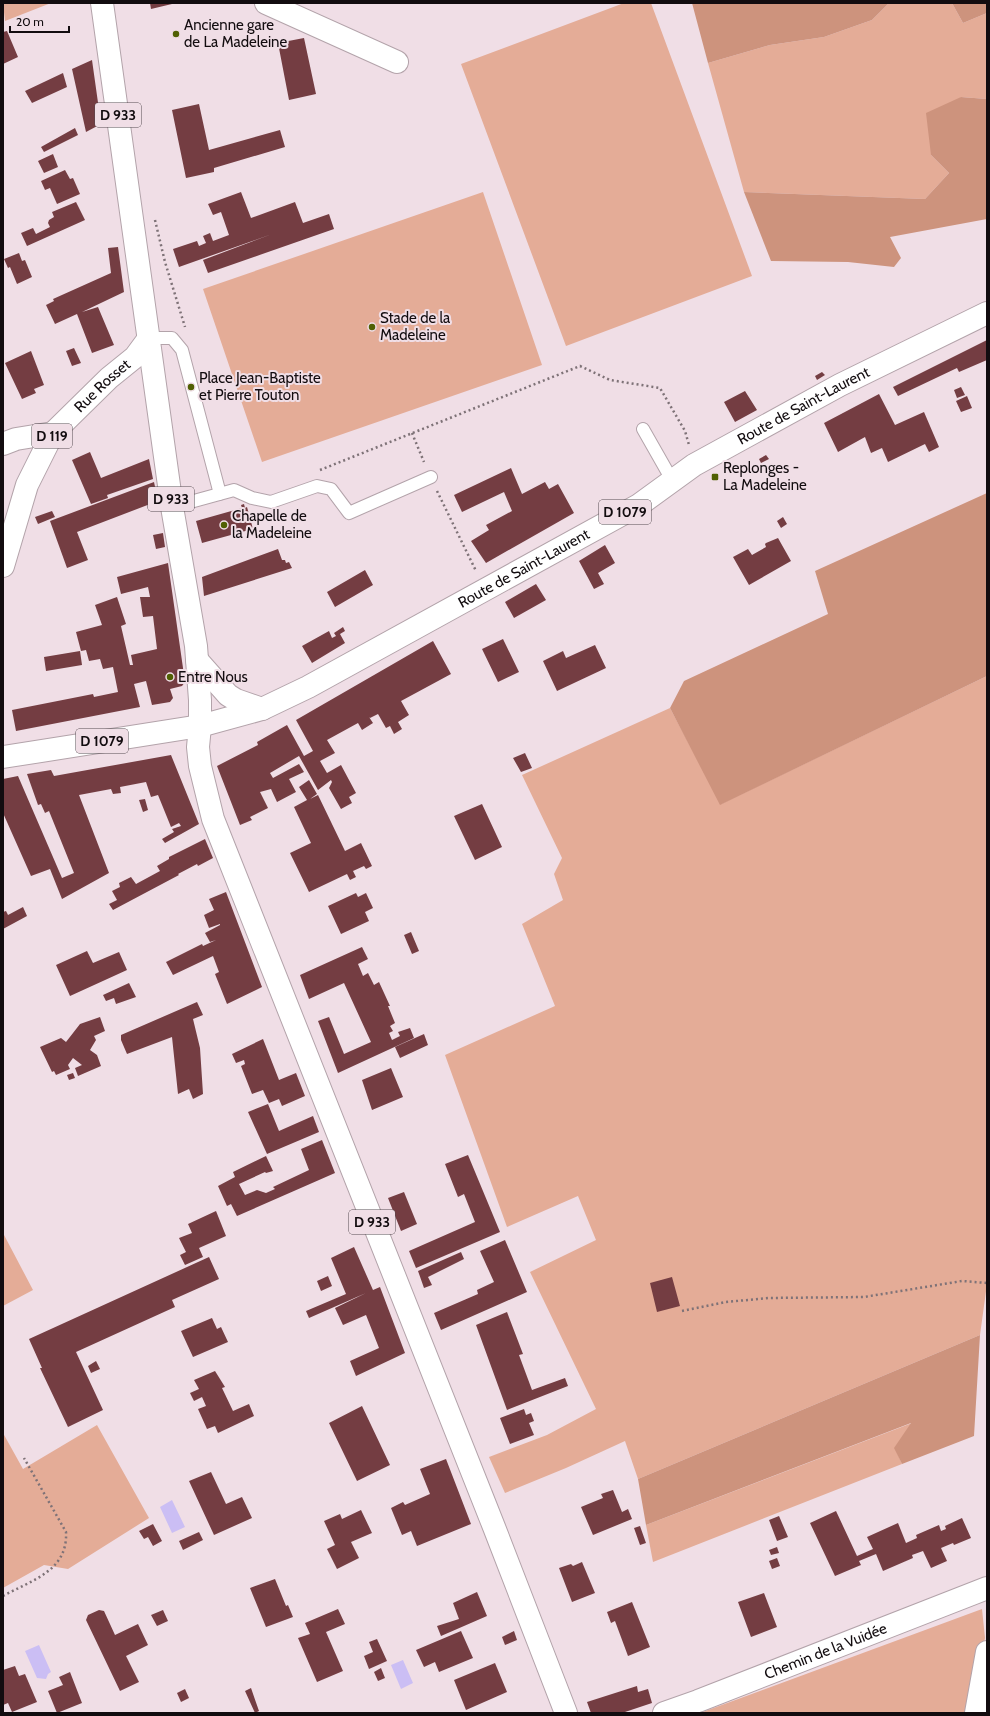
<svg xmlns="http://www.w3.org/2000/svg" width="990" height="1716" viewBox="0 0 990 1716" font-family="Cabin,sans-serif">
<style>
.green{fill:#e4ac97}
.forest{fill:#cd937d}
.water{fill:#cbbef4}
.building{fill:#743d42}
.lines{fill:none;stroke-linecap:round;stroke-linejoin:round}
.service-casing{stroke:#b3a3aa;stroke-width:14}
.minor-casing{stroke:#b3a3aa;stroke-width:24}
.primary-casing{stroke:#b3a3aa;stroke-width:24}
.path{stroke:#7e7277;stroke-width:2.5;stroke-dasharray:2 3;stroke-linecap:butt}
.service{stroke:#fff;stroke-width:12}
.minor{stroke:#fff;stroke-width:22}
.primary{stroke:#fff;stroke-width:22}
.poi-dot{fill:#506003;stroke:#f0dee6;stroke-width:1.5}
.labels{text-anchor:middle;stroke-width:4;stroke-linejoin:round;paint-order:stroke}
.shield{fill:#f0dee6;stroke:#554b50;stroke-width:1}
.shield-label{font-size:14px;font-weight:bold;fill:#120c0f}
.poi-label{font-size:15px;fill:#120c0f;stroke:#f0dee6;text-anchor:start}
.street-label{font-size:15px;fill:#120c0f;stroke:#f0dee6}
</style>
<rect width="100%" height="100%" fill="#f0dee6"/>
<path class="green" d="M3,3H51L5,21Z
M624,3H651L752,276L566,346L461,64Z
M889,3H952L963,23L987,13V99L961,97L931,155L949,173L925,199L744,192L708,63L770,45L824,37L872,20Z
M483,192L542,365L262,462L203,289Z
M987,676V1284L980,1335L638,1479L625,1441L566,1468L505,1493L489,1457L547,1435L596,1409L530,1272L596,1240L578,1196L507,1227L445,1055L555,1006L522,924L563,900L554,874L562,858L522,775L670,708L721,804Z
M3,1233L33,1290L3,1306Z
M912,1423L895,1448L902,1464L653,1562L646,1525Z
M97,1425L149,1518L68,1569L44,1565L3,1588V1433L23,1469Z
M982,1609L985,1638L966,1713H700Z"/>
<path class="forest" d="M692,3H889L872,20L824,37L770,45L708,63Z
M952,3H987V13L963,23Z
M961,97L987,99V219L890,237L901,258L894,267L848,262L771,261L744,192L925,199L949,173L931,155L926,113Z
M987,493V676L720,805L670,708L684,681L828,614L815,571Z
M980,1335L974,1436L902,1464L894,1448L911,1423L646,1525L638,1479Z"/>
<path class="water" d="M172,1500L185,1527L172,1533L160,1507Z
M39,1645L51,1672L48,1674L46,1679L37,1678L25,1651Z
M403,1660L413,1683L401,1689L391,1665Z"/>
<path class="building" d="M150,3H172V4L151,9Z
M7,31L18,57L3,64V32Z
M304,38L316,94L289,100L278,43Z
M92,60L101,124L86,132L72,69Z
M63,73L67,87L32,103L25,91Z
M199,104L209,150L280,130L285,147L214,168V172L186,178L172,110Z
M75,128L78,135L44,152L41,147Z
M53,154L58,167L44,173L38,161Z
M65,170L70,179L73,178L80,194L57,204L50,188L45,190L41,181Z
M241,192L251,218L295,202L303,223L329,214L334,229L208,273L203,260L272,234L179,267L173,249L197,241L199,246L206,243L203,236L210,233L213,241L229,235L221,212L213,215L208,204Z
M76,202L85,220L27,246L21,233L33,228L36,234L50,227L48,223L49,220L54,217L52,212Z
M118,247L124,292L82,312L98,307L114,345L92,353L77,314L55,324L46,305L54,301L53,299L111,273L108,248Z
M19,253L22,261L25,260L32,277L17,284L10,267L8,268L4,259Z
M987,340V360L959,372L957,368L898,396L893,387Z
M74,348L81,363L72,366L66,351Z
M31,351L44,385L34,389L36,393L22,399L5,363Z
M822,372L825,375L817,380L815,376Z
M961,387L965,395L957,398L954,390Z
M745,391L757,410L735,422L724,402Z
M879,394L895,425L924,412L939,447L929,452L925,444L888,462L882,448L871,453L865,437L838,452L824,423Z
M967,396L972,408L961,412L956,401Z
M90,452L101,478L149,459L153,479L107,495L108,498L91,504L72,460Z
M766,455L769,459L761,463L759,459Z
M511,468L522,494L545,482L549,489L558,484L574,513L486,563L471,541L489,530L486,525L512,511L504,492L462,512L454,495Z
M154,482L158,501L77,532L88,560L67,568L50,521Z
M244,504L245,508L247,507L253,529H251L252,533H250L249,530L202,543L196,521L242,508L241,505Z
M52,511L55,517L38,524L35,517Z
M783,517L787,524L781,528L777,521Z
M163,533L165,547L156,549L153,535Z
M778,538L791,561L749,585L733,557L748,549L752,555L766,547L765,544L766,543Z
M605,545L615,563L598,573L604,584L594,589L579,561Z
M278,549L282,560H285L286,563L289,562L292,568L204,596L202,577Z
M168,563L185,682L182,686L170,689L173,698L170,702L152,705L146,681L134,684L140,707L16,731L12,710L93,694L94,697L118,692L113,667L103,669L100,659L89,661L86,650L81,651L76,632L102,625L95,605L117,597L126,624L121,626L130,665H133L131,655L157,649L153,616L143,617L140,597H150L148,587L121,594L117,577Z
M365,570L373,585L335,607L327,592Z
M536,584L546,600L514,618L505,602Z
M343,627L345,631L340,634L345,643L312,663L302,646L329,631L332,638L336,636L334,633Z
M503,639L519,672L498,682L482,649Z
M433,641L451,674L401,701L409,715L398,722L402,729L394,734L390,726L386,728L378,714L370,718L369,717L373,723L362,730L358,723L327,740L335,753L320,761L327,773L341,765L356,793L349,797L352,803L341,809L329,788L332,782L331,780L318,790L299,756L270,773L273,778L299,764L304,772L289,779L296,792L277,802L271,789L260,792L268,808L250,817L252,820L240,825L217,766L258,745L257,742L287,725L304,756L313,751L296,720Z
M595,645L606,668L557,691L543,661L563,651L566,658Z
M80,651L82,665L46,671L44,657Z
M525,753L532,768L521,772L513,758Z
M171,755L199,824L165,843L162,839L174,832L172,829L181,826L179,823L171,827L158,795L151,797L146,782L120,787L121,793L113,794L111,789L79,795L109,873L62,899L50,869L31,876L3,813V779L18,776L62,878L74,873L49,811L45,813L41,804L38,805L27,774L51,770L54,776Z
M309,780L317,794L310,799L318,795L345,851L361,843L372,866L366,869L364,866L353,871L356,877L350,880L347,874L309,892L290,853L311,843L294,807L307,800L299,787Z
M145,799L148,810L143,812L139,800Z
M482,804L502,847L475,860L454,816Z
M205,839L213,858L198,866L197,864L178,874L179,875L113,910L109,904L117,900L112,891L120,887L119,883L131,877L136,884L160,871L157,866L169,859V857Z
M226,892L262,987L227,1004L215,974L219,972L213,956L173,975L166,962L202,944L203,946L216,940L210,942L205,933L220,925V924L209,928L204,915L214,910L209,899Z
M356,893L358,897L366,893L373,908L365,912L369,921L341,934L328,906Z
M23,907L27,916L3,929V912L6,911L8,915Z
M411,932L419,951L412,954L404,935Z
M362,947L368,959L358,964L363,976L368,973L374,985L379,982L390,1006H388L395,1023L390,1026L393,1031L389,1033L392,1040L400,1036L398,1032L410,1028L414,1038L338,1073L318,1021L329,1017L344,1054L371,1042L344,983L309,999L300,975Z
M87,951L93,963L119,952L127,970L70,996L56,965Z
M129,983L136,997L116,1004L114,998L106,1001L103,995Z
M197,1002L203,1015L193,1019L200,1048L203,1094L193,1099L189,1089L178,1094L172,1037L127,1054L121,1040V1035Z
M100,1017L105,1031L94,1036L96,1040L90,1050L97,1055L101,1066L78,1076L75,1068L82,1065L73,1058L68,1065L70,1069L56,1075L54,1071L52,1072L40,1047L61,1038L66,1042L80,1024Z
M424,1034L428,1045L400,1058L395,1047Z
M263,1039L279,1080L296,1073L305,1096L282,1106L279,1099L269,1103L263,1090L252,1094L241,1066L245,1064L244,1060L236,1063L232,1054Z
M391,1068L403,1097L372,1110L362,1080Z
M73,1073L75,1078L69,1080L67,1075Z
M268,1104L279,1131L313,1116L319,1132L267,1154L248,1112Z
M322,1140L335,1173L237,1216L231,1204L227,1206L218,1186L235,1177L233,1172L266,1156L273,1171L266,1173L265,1172L239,1184L245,1195L257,1190L266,1193L275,1189L273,1187L309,1170L301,1149Z
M468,1155L500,1232L416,1268L409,1251L475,1222L464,1194L458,1197L445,1164Z
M404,1192L417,1224L401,1231L388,1198Z
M216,1211L226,1236L199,1248L203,1257L185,1265L180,1255L186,1252L179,1238L192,1233L188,1224Z
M505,1240L527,1292L441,1330L434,1313L478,1294L477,1290L494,1282L480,1251Z
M354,1247L373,1290L380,1287L405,1353L356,1376L350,1361L379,1348L366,1315L343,1325L335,1308L366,1293L309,1318L306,1311L346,1294L331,1258Z
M461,1252L464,1259L428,1277L432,1285L424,1288L418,1271Z
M209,1257L219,1279L172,1300L175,1307L76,1352L103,1410L68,1427L40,1368H42L29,1339Z
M328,1276L332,1286L321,1291L317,1281Z
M672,1277L680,1306L657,1312L650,1283Z
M507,1312L523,1354L519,1355L532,1390L565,1378L568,1386L507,1410L476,1325Z
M212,1318L217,1329L221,1327L228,1342L193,1357L181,1331Z
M96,1361L100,1369L91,1373L88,1366Z
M215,1371L225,1387L222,1388L233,1411L249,1404L254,1416L218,1433L215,1426L207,1429L198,1409L206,1406L202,1397L194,1401L190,1393L199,1389L194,1380Z
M362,1406L390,1465L357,1481L329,1423Z
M524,1409L526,1415L531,1413L534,1421L529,1423L534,1435L510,1444L500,1418Z
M446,1459L471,1524L417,1546L411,1531L402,1535L391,1508L403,1502L405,1505L430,1494L420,1469Z
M211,1472L226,1504L242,1497L252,1518L214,1535L189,1481Z
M613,1490L622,1512L628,1509L632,1519L593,1535L581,1507L603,1498L601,1494Z
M361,1510L372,1533L351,1542L359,1558L337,1569L327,1549L335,1545L324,1521L340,1514L342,1519Z
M836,1511L857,1556L873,1549L867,1537L898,1523L906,1543L917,1538L916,1535L939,1525L941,1531L946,1529L945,1526L962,1518L971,1538L954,1545L953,1543L941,1548L947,1561L931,1568L923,1551L912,1555L913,1558L883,1571L876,1554L859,1561L861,1565L835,1576L810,1523Z
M779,1516L788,1537L777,1541L769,1520Z
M153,1524L162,1541L153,1546L148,1537L144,1539L139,1531Z
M640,1526L646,1543L640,1545L634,1528Z
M199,1532L203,1540L183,1550L179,1541Z
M777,1547L779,1553L771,1555L769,1550Z
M777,1558L780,1566L772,1569L769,1561Z
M582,1562L595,1593L572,1602L559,1568L571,1564L573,1566Z
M275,1579L286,1606L288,1605L293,1617L266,1627L250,1588Z
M477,1592L487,1616L441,1636L437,1626L459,1619L453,1603Z
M764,1593L777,1627L751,1637L738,1602Z
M632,1602L650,1647L628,1656L615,1621L611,1623L607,1612Z
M338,1609L345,1624L326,1632L343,1671L317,1682L298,1638L310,1634L305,1623Z
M99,1610L104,1611L115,1635L138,1624L148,1645L126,1656L139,1682L120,1691L86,1620L88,1615Z
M163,1610L168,1621L157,1626L151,1615Z
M461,1631L473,1658L439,1672L435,1662L424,1667L416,1650Z
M514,1631L517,1640L505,1645L502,1637Z
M377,1639L387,1661L369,1669L364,1656L373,1652L369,1642Z
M495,1663L507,1692L466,1710L454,1680Z
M15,1666L19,1676L25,1674L37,1702L12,1712L8,1703L3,1705V1670Z
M381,1668L385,1678L378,1681L374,1672Z
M70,1672L82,1703L57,1713L48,1691L63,1685L59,1677Z
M637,1686L638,1692L648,1689L652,1703L622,1713H591L587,1702Z
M251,1688L259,1711L255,1713L245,1691Z
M185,1689L189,1698L181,1702L177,1693Z"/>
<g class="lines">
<g class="service-casing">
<path id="service" d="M149,338H172L182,350L220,494
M643,429L672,480
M172,507L234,490L252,498L271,502L317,486L331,489L349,513L431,477"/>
</g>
<g class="minor-casing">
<g id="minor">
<path d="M266,3L397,62"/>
<path d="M3,444L16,439L53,433"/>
<path id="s1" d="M664,1713L698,1701L987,1588"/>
<path d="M976,1713L987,1652"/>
</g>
</g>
<g class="primary-casing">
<g id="primary">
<path d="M102,3L172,507L196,646L200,700V726L198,747L200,766L213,819L494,1527L566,1713"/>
<path id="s2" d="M3,566L27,485L53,433L109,378L135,357L149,338"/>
<path d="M197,660L228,695L236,700L262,709"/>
<path id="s3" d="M3,757L200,726L262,709L308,687L639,505L694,465L840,385L987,313"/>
</g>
</g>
<path class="path" d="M155,220L165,262L185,327
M412,433L424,462
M320,470L580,366L610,380L660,388L685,431L689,445
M437,491L476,571
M682,1311L726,1302L769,1298L864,1297L962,1281L987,1283
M3,1596C32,1580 68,1571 66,1532L24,1458"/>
<use href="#service" class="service"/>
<use href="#minor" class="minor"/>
<use href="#primary" class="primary"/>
</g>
<g class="poi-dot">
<circle cx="176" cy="34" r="4"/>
<circle cx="372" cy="327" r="4"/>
<circle cx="191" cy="387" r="4"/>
<rect x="711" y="473" width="8" height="8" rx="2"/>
<circle cx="224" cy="525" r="4"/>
<circle cx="170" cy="677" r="4"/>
</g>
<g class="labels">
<g class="shield">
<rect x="95" y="103" width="46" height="24" rx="3"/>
<rect x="32" y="424" width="40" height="24" rx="3"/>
<rect x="148" y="487" width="46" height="24" rx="3"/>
<rect x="599" y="500" width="52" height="24" rx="3"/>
<rect x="76" y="729" width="52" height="24" rx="3"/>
<rect x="349" y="1210" width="46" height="24" rx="3"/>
</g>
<g class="shield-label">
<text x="118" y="120">D 933</text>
<text x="52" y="441">D 119</text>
<text x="171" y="504">D 933</text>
<text x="625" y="517">D 1079</text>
<text x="102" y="746">D 1079</text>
<text x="372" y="1227">D 933</text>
</g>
<g class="poi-label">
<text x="184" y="30">Ancienne gare<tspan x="184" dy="17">de La Madeleine</tspan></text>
<text x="380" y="323">Stade de la<tspan x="380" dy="17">Madeleine</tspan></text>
<text x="199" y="383">Place Jean-Baptiste<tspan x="199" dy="17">et Pierre Touton</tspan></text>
<text x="723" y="473">Replonges -<tspan x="723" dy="17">La Madeleine</tspan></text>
<text x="232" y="521">Chapelle de<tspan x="232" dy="17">la Madeleine</tspan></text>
<text x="178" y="682">Entre Nous</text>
</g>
<g class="street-label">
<text dy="5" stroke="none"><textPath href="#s2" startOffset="211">Rue Rosset</textPath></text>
<text dy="5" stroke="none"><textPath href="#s3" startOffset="885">Route de Saint-Laurent</textPath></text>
<text dy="5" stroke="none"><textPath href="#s3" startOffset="561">Route de Saint-Laurent</textPath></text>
<text dy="5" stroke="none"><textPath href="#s1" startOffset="173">Chemin de la Vuidée</textPath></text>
</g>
</g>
<rect width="990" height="1716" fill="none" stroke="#120c0f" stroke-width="8"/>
<path d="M10 26v6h59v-6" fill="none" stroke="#120c0f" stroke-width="2"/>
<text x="16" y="26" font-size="12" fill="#120c0f" stroke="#f0dee6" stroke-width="3" paint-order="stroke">20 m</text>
</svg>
